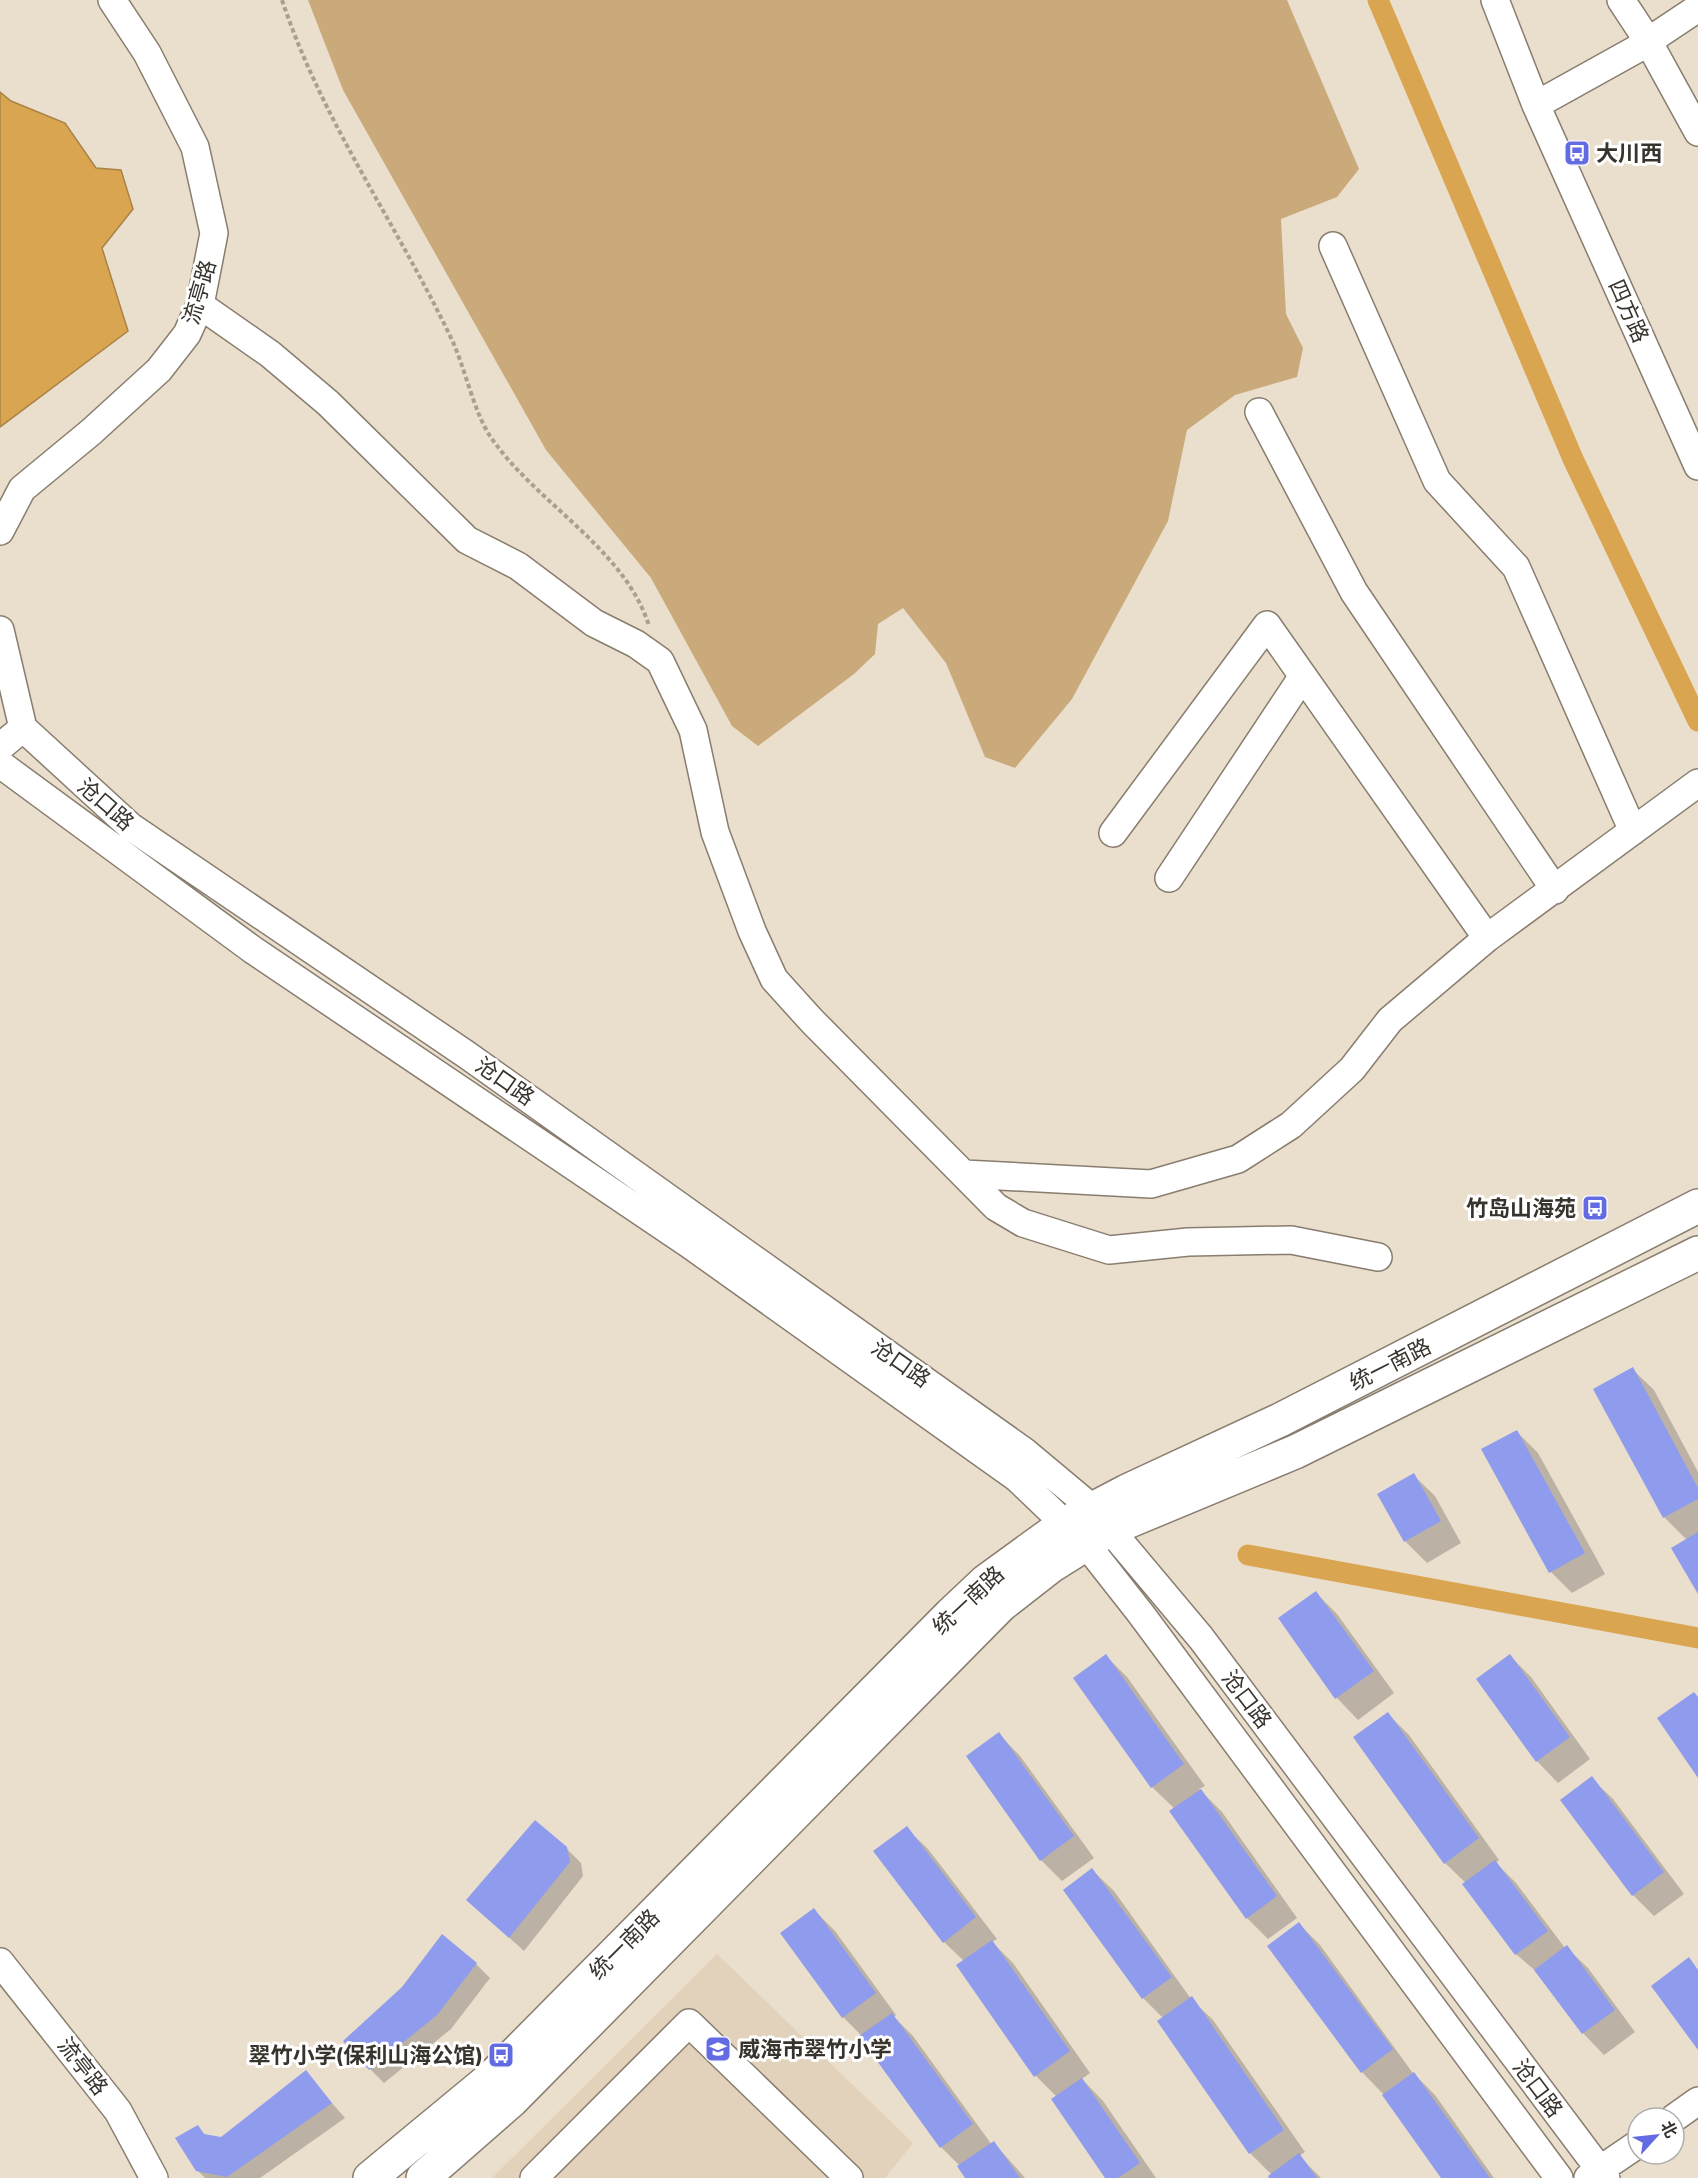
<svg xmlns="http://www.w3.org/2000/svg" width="1698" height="2178" viewBox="0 0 1698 2178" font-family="'Titillium Web','Noto Sans SC',sans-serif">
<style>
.built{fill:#e2d2bb}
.green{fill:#caaa7a}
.water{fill:#daa550;stroke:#a98346;stroke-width:1.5}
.shadow{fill:#0003}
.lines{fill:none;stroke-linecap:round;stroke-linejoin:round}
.canal{stroke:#daa550;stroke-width:21}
.building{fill:#8f9ced}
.minor-casing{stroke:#887d6e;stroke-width:30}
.major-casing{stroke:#887d6e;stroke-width:36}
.path{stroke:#a9a093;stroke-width:4;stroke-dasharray:4.5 3;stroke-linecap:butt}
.minor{stroke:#fff;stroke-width:27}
.major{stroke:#fff;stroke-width:33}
.labels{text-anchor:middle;stroke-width:6;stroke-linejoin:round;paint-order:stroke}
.poi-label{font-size:22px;font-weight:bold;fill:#38342d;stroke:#fff;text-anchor:start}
.street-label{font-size:22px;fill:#38342d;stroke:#fff}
</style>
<rect width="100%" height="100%" fill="#eadecd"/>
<path class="built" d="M717,1954L913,2143L885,2178H492Z"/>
<path class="green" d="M308,0H1287L1359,169L1337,197L1281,219L1286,314L1303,348L1297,377L1235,395L1187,430L1168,521L1072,699L1015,768L985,757L946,663L903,608L878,624L875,654L854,674L758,746L732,726L651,578L546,450L343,90Z"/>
<path class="water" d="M0,92L11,101L65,123L96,168L121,170L133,209L102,248L128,331L0,427Z"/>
<path class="shadow" d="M1632,1369L1654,1390L1698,1472V1591L1687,1540L1664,1517Z
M1517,1432L1538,1453L1605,1574L1572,1593L1551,1572Z
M1413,1475L1435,1496L1461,1543L1427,1563L1405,1541L1379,1495Z
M1316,1593L1337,1614L1394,1693L1358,1720L1337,1698L1280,1619Z
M1106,1656L1127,1677L1205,1786L1199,1789L1222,1812L1297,1918L1268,1939L1247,1918L1175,1809L1152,1787Z
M1510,1656L1531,1677L1590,1759L1558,1783L1537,1761L1478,1680Z
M1388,1714L1409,1735L1499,1860L1496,1863L1516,1883L1565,1948L1566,1947L1588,1968L1635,2032L1604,2055L1583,2033L1539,1974L1516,1954L1466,1883L1445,1863Z
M999,1734L1020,1756L1094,1858L1062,1881L1041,1860Z
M1591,1778L1613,1799L1684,1894L1654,1916L1633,1895L1562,1800Z
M906,1828L928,1849L997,1939L992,1942L1013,1963L1090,2073L1082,2079L1103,2101L1156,2178H1106L1057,2097L1036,2076L964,1961L944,1942Z
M566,1848L581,1863L583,1876L524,1951L483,1914Z
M1092,1870L1114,1891L1191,1999L1213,2020L1305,2152L1299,2156L1321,2178H1271L1272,2175L1251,2154L1159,2021L1163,2018L1143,1998Z
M814,1910L835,1931L896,2015L894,2017L913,2036L992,2145L994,2143L1025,2178H967L960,2166L941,2147L862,2036L843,2017Z
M1299,1924L1320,1945L1412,2072L1435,2095L1494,2178H1443L1384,2095L1362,2072Z
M476,1964L490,1978L451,2029L384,2083L370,2069Z
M305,2072L345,2118L260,2178H205L197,2170L198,2127L206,2136L222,2139Z"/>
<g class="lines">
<path class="canal" d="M1378,0L1573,459L1698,721
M1248,1555L1698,1638"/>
</g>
<path class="building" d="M1633,1367L1698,1488V1499L1663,1518L1593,1389Z
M1517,1430L1585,1553L1549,1573L1481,1449Z
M1414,1473L1441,1521L1404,1542L1377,1494Z
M1698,1532V1594L1671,1548Z
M1316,1591L1374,1671L1335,1699L1278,1618Z
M1106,1654L1184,1764L1151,1788L1073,1678Z
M1510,1654L1570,1737L1536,1762L1476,1679Z
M1694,1692L1698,1697V1778L1657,1718Z
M1388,1712L1479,1838L1444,1864L1353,1737Z
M999,1732L1074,1836L1040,1861L966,1756Z
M1592,1776L1664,1872L1632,1896L1560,1800Z
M1201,1789L1277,1896L1246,1919L1169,1811Z
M535,1820L567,1847L570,1862L509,1938L466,1900Z
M907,1826L976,1917L943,1943L873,1851Z
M1495,1860L1548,1931L1515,1955L1462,1884Z
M1092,1868L1172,1977L1142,1999L1063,1890Z
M814,1908L876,1993L842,2018L780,1933Z
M1299,1922L1393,2049L1361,2073L1267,1946Z
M442,1934L477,1963L437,2015L369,2070L343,2041L402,1987Z
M992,1940L1070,2051L1034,2077L956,1965Z
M1567,1945L1615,2010L1582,2034L1534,1970Z
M1689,1957L1698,1970V2050L1651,1986Z
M1192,1996L1284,2130L1249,2154L1157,2021Z
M892,2013L973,2124L940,2148L859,2036Z
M306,2070L332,2103L227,2177L196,2171L175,2138L198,2125L204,2134L221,2137Z
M1414,2072L1490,2178H1441L1382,2095Z
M1082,2078L1140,2163L1118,2178H1105L1051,2099Z
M994,2141L1020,2178H965L957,2166Z
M1299,2153L1317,2178H1269L1268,2176Z"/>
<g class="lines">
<g class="minor-casing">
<path id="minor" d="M1495,0L1536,105L1698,466
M1621,0L1648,41L1698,132
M1536,105L1635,50L1698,8
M1333,246L1437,481L1516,567L1633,831
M200,305L270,354L328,403L467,540L518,566L594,623L636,644L660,661L693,730L715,832L752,931L774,979L812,1021L996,1207L1023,1223L1109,1250L1188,1242L1291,1240L1378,1257
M1259,412L1354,592L1555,890
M0,531L22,489L91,432L159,370L187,334L200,305L214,233L195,147L147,53L112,0
M0,630L23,728L0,747
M23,728L131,827L467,1055L1025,1452L1092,1508L1201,1638L1606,2178
M0,764L253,950L689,1244L1017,1478L1086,1544L1141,1614L1559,2178
M1113,833L1267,625L1487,938
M1169,878L1303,676
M964,1174L1151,1184L1238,1159L1291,1125L1352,1069L1390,1020L1487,938L1698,783
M0,1962L118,2111L154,2178
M1674,2118L1698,2101
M534,2178L689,2023L849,2178
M1588,2178L1638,2144"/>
</g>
<g class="major-casing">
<path id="major" d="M370,2178L491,2078L951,1614L986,1581L1066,1523L1127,1491L1280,1420L1698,1206
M423,2178L512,2100L1001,1605L1051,1566L1110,1529L1295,1452L1698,1253"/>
</g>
<path class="path" d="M282,0C323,123 397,224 452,340C465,368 474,412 490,436C534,502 625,548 649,626"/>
<use href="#minor" class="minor"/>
<use href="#major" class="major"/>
</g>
<defs>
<g id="bus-square" transform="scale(1.35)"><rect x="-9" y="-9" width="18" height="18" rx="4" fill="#636be3" stroke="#fff"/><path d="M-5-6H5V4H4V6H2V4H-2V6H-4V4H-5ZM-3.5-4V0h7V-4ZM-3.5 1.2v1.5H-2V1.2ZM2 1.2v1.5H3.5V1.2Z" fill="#fff"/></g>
<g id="school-square" transform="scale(1.35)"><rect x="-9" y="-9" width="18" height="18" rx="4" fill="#636be3" stroke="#fff"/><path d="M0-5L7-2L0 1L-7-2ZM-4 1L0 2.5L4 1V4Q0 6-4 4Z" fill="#fff"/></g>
</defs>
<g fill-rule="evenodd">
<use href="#bus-square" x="1577" y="153"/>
<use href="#bus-square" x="1595" y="1208"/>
<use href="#school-square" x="718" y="2049"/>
<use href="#bus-square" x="501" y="2055"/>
</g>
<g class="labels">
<g class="poi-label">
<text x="1596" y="161">大川西</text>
<text x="1576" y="1216" text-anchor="end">竹岛山海苑</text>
<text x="738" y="2057">威海市翠竹小学</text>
<text x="482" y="2063" text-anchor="end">翠竹小学(保利山海公馆)</text>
</g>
<g class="street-label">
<text transform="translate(199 292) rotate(-74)" y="8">流亭路</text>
<text transform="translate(1629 311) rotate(66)" y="8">四方路</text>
<text transform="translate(106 804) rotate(41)" y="8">沧口路</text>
<text transform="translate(505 1081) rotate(35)" y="8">沧口路</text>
<text transform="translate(901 1363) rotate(35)" y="8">沧口路</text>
<text transform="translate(1390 1364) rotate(-27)" y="8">统一南路</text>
<text transform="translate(968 1600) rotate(-43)" y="8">统一南路</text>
<text transform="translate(1247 1699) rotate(53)" y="8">沧口路</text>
<text transform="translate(624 1944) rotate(-45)" y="8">统一南路</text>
<text transform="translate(83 2066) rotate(52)" y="8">流亭路</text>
<text transform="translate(1538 2088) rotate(53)" y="8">沧口路</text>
</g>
</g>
<g transform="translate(1656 2136) rotate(63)"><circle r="28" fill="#ffffff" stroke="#afaeab" stroke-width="1.5"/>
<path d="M0-4.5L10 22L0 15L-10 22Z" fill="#636be3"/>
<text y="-9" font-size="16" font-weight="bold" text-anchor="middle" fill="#38342d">北</text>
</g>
</svg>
